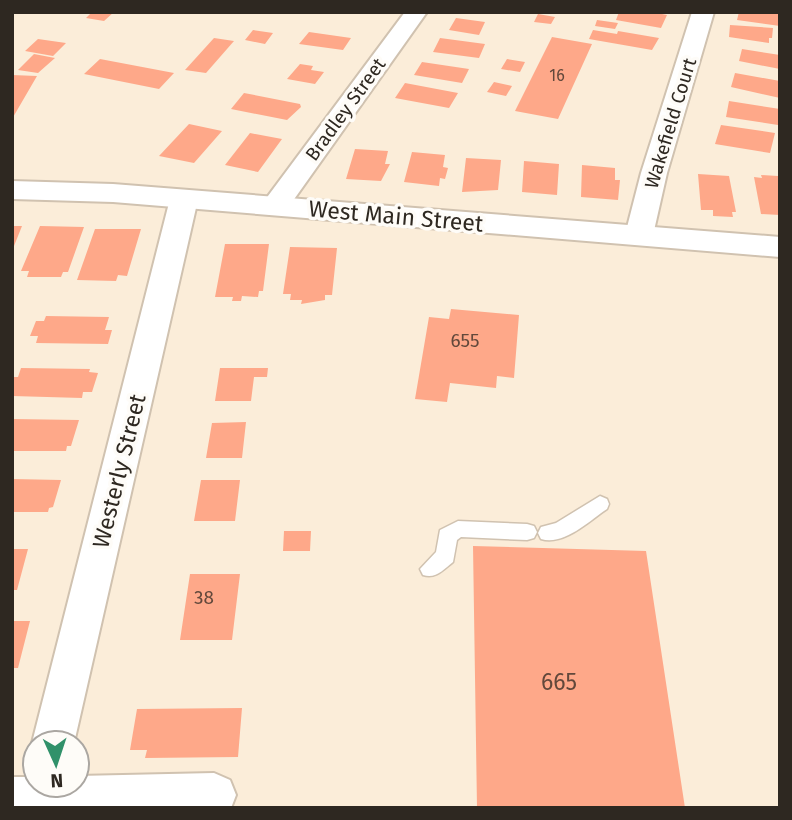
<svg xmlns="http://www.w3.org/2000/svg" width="792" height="820" viewBox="0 0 792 820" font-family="'Fira Sans',sans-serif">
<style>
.building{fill:#fea889}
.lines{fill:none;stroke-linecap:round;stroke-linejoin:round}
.service-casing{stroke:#d0c2b0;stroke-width:3}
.minor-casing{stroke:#d0c2b0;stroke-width:4}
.secondary-casing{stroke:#d0c2b0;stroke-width:4}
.service{fill:#fff;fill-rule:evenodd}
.minor{fill:#fff;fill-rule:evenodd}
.secondary{fill:#fff;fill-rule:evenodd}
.labels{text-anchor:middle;stroke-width:7;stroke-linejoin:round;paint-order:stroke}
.far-number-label{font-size:16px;fill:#62483b}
.far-street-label{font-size:19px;fill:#2e2821;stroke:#fefcf8}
.number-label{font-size:19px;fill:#62483b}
.street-label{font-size:23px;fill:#2e2821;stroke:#fefcf8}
.near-number-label{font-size:23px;fill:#62483b}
</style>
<rect width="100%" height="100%" fill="#fbedd9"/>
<path class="building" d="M92,12H114L104,21L86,18Z
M619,12H652L667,15L661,28L616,20Z
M739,12H780V26L737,20Z
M538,14L555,17L551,24L534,22Z
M456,18L485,22L479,35L449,30Z
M597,20L618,23L615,29L595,26Z
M730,25L773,28L772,38H769V43L729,37Z
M253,30L273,33L265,44L245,40Z
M593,30L617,34L618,31L659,38L652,50L589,39Z
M309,32L351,38L343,50L299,44Z
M552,37L592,44L558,119L515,111Z
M214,38L234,41L206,73L185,70Z
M440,38L485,44L479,58L433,52Z
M38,39L66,43L53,56L25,51Z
M742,49L780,55V69L739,61Z
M34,54L55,58L38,73L18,70Z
M100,59L174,73L159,89L84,74Z
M507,59L525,62L520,72L501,69Z
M422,62L469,69L462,83L414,75Z
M300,64L313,66L311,70L324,72L315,84L287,79Z
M735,73L780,81V98L731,87Z
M12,75L37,76L12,119Z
M494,82L512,86L506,96L487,92Z
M405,83L458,93L449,108L395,98Z
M244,93L300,104L301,107L287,120L231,109Z
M729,101L780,109L778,125L726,117Z
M189,124L222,131L194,163L159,156Z
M721,125L775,133L770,153L715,144Z
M250,133L282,139L258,172L225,165Z
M355,149L388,151L385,164H390L381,181L346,179Z
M412,152L445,155L443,167L448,168L445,179L440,178L439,186L404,182Z
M466,158L501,160L498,190L462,192Z
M524,161L559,164L557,195L522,192Z
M582,165L615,168V180H620L618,200L581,197Z
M698,174L729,176L736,212H732L733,217L713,216V210H701Z
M761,175L778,176L780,179V215L761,214L754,177L762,178Z
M12,226H22L12,251Z
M40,226L84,227L68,272H63L61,277H27L29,271H21Z
M95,229H141L127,276L118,275L116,281L77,280Z
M225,244H269L263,291H259L258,297L242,296L241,301H232L233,297H215Z
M290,247L337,248L332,295H325V300L301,304L302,300H290L291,294H283Z
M451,309L519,315L514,378L497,376L496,388L450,383L447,402L415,399L429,317L449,319Z
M46,316L109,317L105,330H112L108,344L36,343L38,336H30L36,321H44Z
M21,368L90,369L89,372L98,373L92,392H83L82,398L12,396V377H18Z
M220,368H268L267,377H254L251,401H215Z
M12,419L79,420L71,446H67L66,451H12Z
M246,422L242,458H206L212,423Z
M12,479L61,480L53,507L49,508L48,512H12Z
M201,480H240L235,521H194Z
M284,531H311L310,551H283Z
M473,546L646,551L685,808H477Z
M12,549H28L17,590H12Z
M190,574H240L232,640H180Z
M12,621H30L18,668H12Z
M242,708L238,757L145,758L147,750H130L137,709Z"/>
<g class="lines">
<g class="service-casing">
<path id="service" d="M600,496L607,499L609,504L607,509C589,521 564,546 541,539L538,533L541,527L556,523Z
M458,521L527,524L534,526L537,532L534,538L527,540L461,537L457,540L453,562C443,570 436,579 423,575L420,569L436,552L440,530Z"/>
</g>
<g class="minor-casing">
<path id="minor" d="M405,12H427L285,212H265L261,206L265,200Z
M692,12H714L667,173L653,235L649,241L639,244L629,241L625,235L641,173Z
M184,191L194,193L198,199L74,743H35V751L32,743L170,199L174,193Z
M214,773L230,780L236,795L231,808H12V777H35V785H77V776Z"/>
</g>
<g class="secondary-casing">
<path id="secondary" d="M12,181L113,184L780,237V257L113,202L12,199Z"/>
</g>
<use href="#service" class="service"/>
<use href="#minor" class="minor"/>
<use href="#secondary" class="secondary"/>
</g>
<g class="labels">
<g class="far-number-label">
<text x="557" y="81">16</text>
</g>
<g class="far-street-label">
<text transform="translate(345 109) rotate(-54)" y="7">Bradley Street</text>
<text transform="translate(670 123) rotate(-73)" y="7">Wakefield Court</text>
</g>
<g class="number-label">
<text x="465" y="347">655</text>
<text x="204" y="604">38</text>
</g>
<g class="street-label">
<text transform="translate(396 216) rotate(5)" y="8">West Main Street</text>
<text transform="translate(119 471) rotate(-76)" y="8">Westerly Street</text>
</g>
<g class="near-number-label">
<text x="559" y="690">665</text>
</g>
</g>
<rect width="792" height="820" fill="none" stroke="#2e2821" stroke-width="28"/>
<g transform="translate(56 764) rotate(177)"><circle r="33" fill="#fefcf8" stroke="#aba7a2" stroke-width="2"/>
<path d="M0-5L12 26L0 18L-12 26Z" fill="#31916a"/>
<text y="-10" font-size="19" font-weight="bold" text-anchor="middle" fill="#2e2821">N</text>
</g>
</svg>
